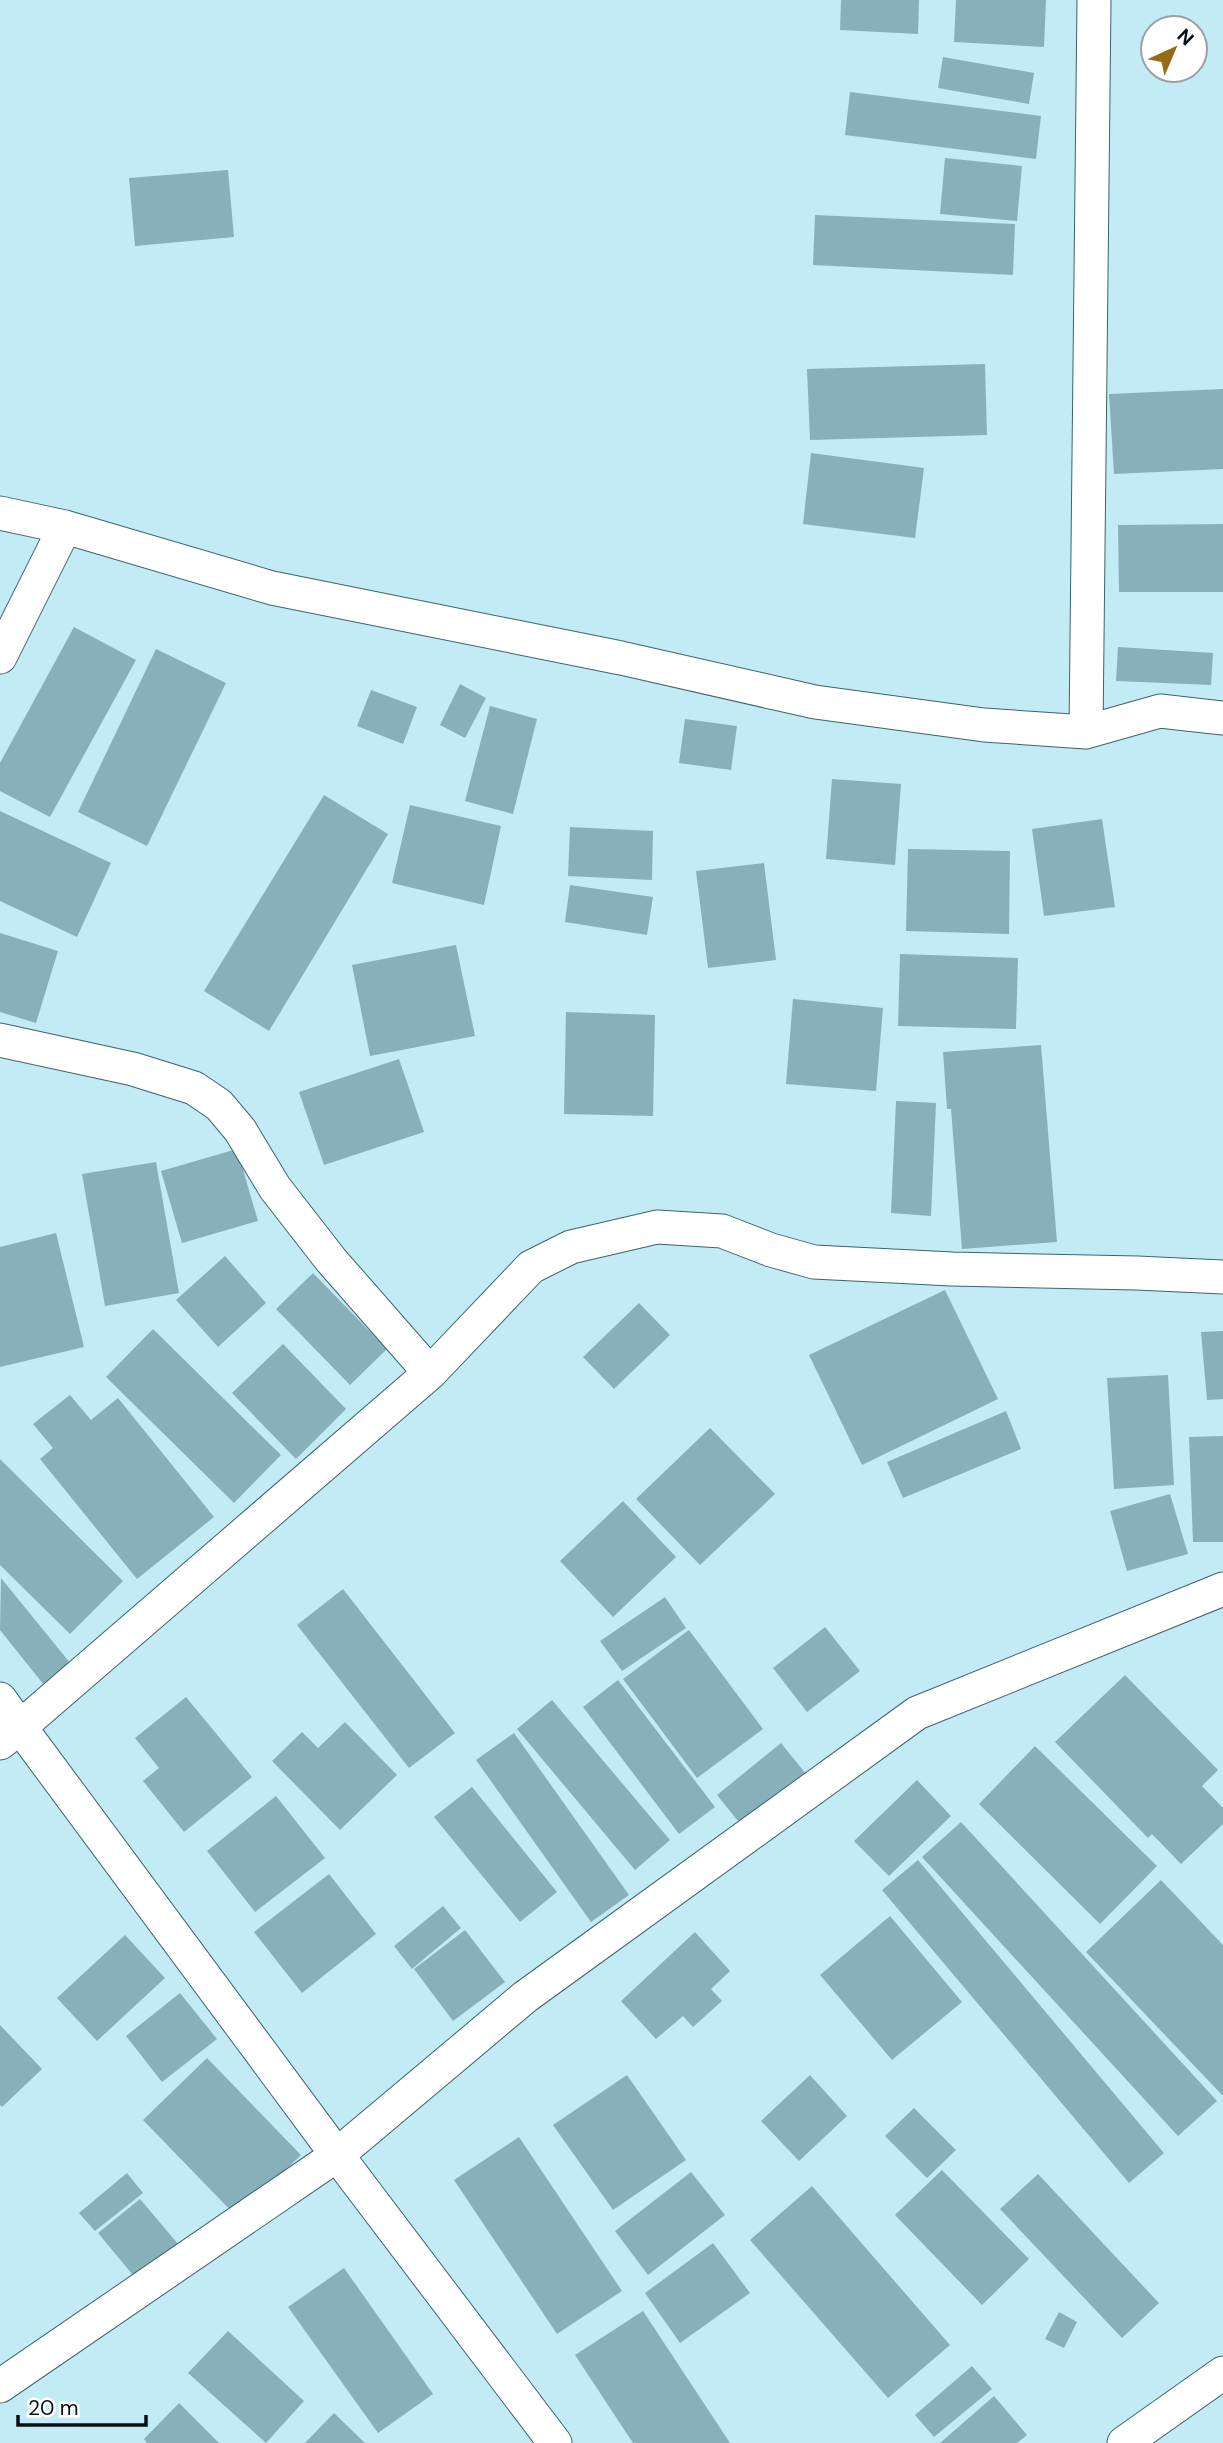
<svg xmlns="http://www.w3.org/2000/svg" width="1223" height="2443" font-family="'DM Sans',sans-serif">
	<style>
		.building { fill: #88b0ba }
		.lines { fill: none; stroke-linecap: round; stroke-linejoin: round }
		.street-casing { stroke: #3d636c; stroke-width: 35 }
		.street { stroke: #fff; stroke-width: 33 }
	</style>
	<rect width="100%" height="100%" fill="#c2ebf6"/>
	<!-- building -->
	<path class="building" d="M841 0H919L918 34 840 30Z
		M956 0H1046L1044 47 954 42Z
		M943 57 1034 73 1029 104 938 88Z
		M850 92 1041 116 1036 159 845 135Z
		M945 158 1022 166 1017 221 940 214Z
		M228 170 234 237 135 246 129 178Z
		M815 215 1015 224 1013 275 813 265Z
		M985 364 987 435 810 440 807 369Z
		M1223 389V469L1114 474 1109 394Z
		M811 453 924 468 915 538 803 524Z
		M1223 524V592H1119L1118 525Z
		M74 627 136 660 50 817 0 791V763Z
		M1118 647 1213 653 1211 685 1116 681Z
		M156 649 226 683 147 846 78 812Z
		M460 684 486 698 465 738 440 725Z
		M371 690 417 707 403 744 357 726Z
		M490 706 537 719 513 814 465 801Z
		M685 719 737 726 731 770 679 763Z
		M832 779 901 784 895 865 826 859Z
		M324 795 388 834 269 1031 204 991Z
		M410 805 501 826 484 905 392 883Z
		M0 811 111 863 77 937 0 901Z
		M1102 819 1115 907 1044 916 1032 829Z
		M570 827 653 831 652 880 568 876Z
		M908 849 1010 851 1009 934 906 931Z
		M764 863 776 960 708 968 696 871Z
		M570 885 653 897 647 935 565 922Z
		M0 933 58 951 36 1023 0 1012Z
		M456 945 475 1036 370 1056 352 965Z
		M900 954 1018 958 1016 1029 898 1026Z
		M793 999 883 1008 876 1091 786 1084Z
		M566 1012 655 1015 653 1116 564 1114Z
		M1041 1045 1057 1242 962 1249 951 1109H947L943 1052Z
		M399 1059 424 1132 324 1165 299 1092Z
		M896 1101 936 1103 931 1216 891 1213Z
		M237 1149 258 1221 182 1243 161 1171Z
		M156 1162 179 1293 105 1306 82 1174Z
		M56 1233 84 1347 0 1367V1247Z
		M225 1256 266 1303 218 1347 176 1300Z
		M313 1273 387 1349 350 1385 276 1309Z
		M945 1290 998 1399 862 1465 809 1355Z
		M639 1303 670 1335 614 1389 583 1357Z
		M153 1329 281 1455 234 1503 106 1377Z
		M1223 1331V1399L1207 1400 1201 1332Z
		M283 1344 346 1409 296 1459 232 1393Z
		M1168 1375 1174 1485 1114 1489 1107 1378Z
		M70 1395 91 1420 118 1398 214 1517 137 1579 40 1459 53 1448 33 1424Z
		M1006 1411 1021 1449 903 1498 887 1462Z
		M710 1428 775 1494 700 1565 636 1499Z
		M1223 1436V1542H1193L1189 1437Z
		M0 1459 123 1581 70 1634 0 1565Z
		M1170 1494 1188 1554 1127 1571 1110 1511Z
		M623 1501 676 1557 613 1617 560 1561Z
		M1 1578 71 1664 44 1685 0 1630Z
		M343 1589 455 1733 409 1768 297 1625Z
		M665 1597 686 1628 622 1671 600 1641Z
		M825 1627 860 1671 807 1712 773 1668Z
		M689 1630 763 1729 697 1778 623 1679Z
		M1125 1675 1218 1770 1202 1786 1223 1808V1824L1181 1864 1152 1834 1148 1838 1055 1742Z
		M618 1680 715 1807 679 1834 583 1707Z
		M186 1697 252 1777 184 1832 143 1781 159 1768 135 1738Z
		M552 1700 670 1840 635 1870 517 1729Z
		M345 1722 397 1775 340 1830 272 1761 302 1732 318 1748Z
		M514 1733 629 1895 591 1922 476 1760Z
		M781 1743 806 1774 742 1826 717 1795Z
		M1035 1746 1157 1866 1100 1924 979 1804Z
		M917 1780 951 1816 889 1876 854 1841Z
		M472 1787 557 1892 520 1922 434 1817Z
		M276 1796 325 1858 255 1912 207 1851Z
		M961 1822 1217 2101 1178 2136 922 1857Z
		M918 1860 1164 2153 1129 2183 882 1890Z
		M329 1874 376 1934 302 1993 254 1932Z
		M1161 1880 1223 1945V2096L1086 1952Z
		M443 1906 461 1928 412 1969 394 1946Z
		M890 1916 962 2002 892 2060 820 1975Z
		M465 1930 505 1982 453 2021 414 1969Z
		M695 1932 730 1971 711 1989 722 2001 693 2027 683 2016 656 2039 621 2001Z
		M125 1935 165 1978 97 2041 57 1998Z
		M180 1993 217 2039 162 2082 126 2036Z
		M0 2025 42 2069 2 2107 0 2105Z
		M207 2058 301 2155 237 2217 143 2120Z
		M627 2075 686 2160 613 2210 553 2125Z
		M810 2075 847 2116 799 2161 761 2121Z
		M914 2108 956 2150 927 2178 885 2136Z
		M519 2137 622 2291 557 2334 454 2180Z
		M942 2170 1029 2259 982 2305 895 2215Z
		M691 2172 725 2215 648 2275 615 2231Z
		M127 2173 143 2193 95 2231 79 2213Z
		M1038 2174 1159 2303 1122 2338 1000 2209Z
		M812 2186 950 2345 888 2398 750 2240Z
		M140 2199 184 2251 142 2286 98 2233Z
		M713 2243 750 2293 680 2343 645 2293Z
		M344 2268 433 2394 378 2433 288 2307Z
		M643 2311 730 2443H633L575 2355Z
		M1059 2312 1077 2322 1064 2348 1045 2339Z
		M228 2331 304 2401 266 2443 188 2373Z
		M972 2366 992 2389 934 2437 915 2415Z
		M994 2396 1027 2435 1017 2443H940Z
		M179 2403 219 2443H147L144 2439Z
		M334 2413 365 2443H305Z"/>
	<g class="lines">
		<defs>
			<path id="street" d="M0 513 65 527 272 588 621 658 815 702 984 725 1086 732 1160 711 1223 718
				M0 657 65 527
				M1086 732 1094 0
				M0 1040 133 1069 194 1088 219 1105 240 1130 275 1188 331 1260 430 1373
				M0 1699 20 1727 0 1743
				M0 2386 337 2155 20 1727 430 1373 531 1267 571 1247 657 1227 722 1231 771 1250 814 1262 952 1269 1137 1273 1223 1277
				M555 2443 337 2155 525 1997 917 1713 1223 1589
				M1124 2443 1223 2373"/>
		</defs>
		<!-- street casing -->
		<use href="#street" class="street-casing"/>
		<!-- street -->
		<use href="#street" class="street"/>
	</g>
	<!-- north arrow -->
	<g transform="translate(1174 49) rotate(44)"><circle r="33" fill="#ffffff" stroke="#9ba0a2" stroke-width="2"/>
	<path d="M0-5L12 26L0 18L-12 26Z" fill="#956c16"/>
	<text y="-10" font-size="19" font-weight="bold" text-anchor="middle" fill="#041216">N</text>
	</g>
	<!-- scale -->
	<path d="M18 2415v10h128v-10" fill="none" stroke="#041216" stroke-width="3.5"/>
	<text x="28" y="2415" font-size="21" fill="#041216" stroke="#ffffff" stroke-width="5" paint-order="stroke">20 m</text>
</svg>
